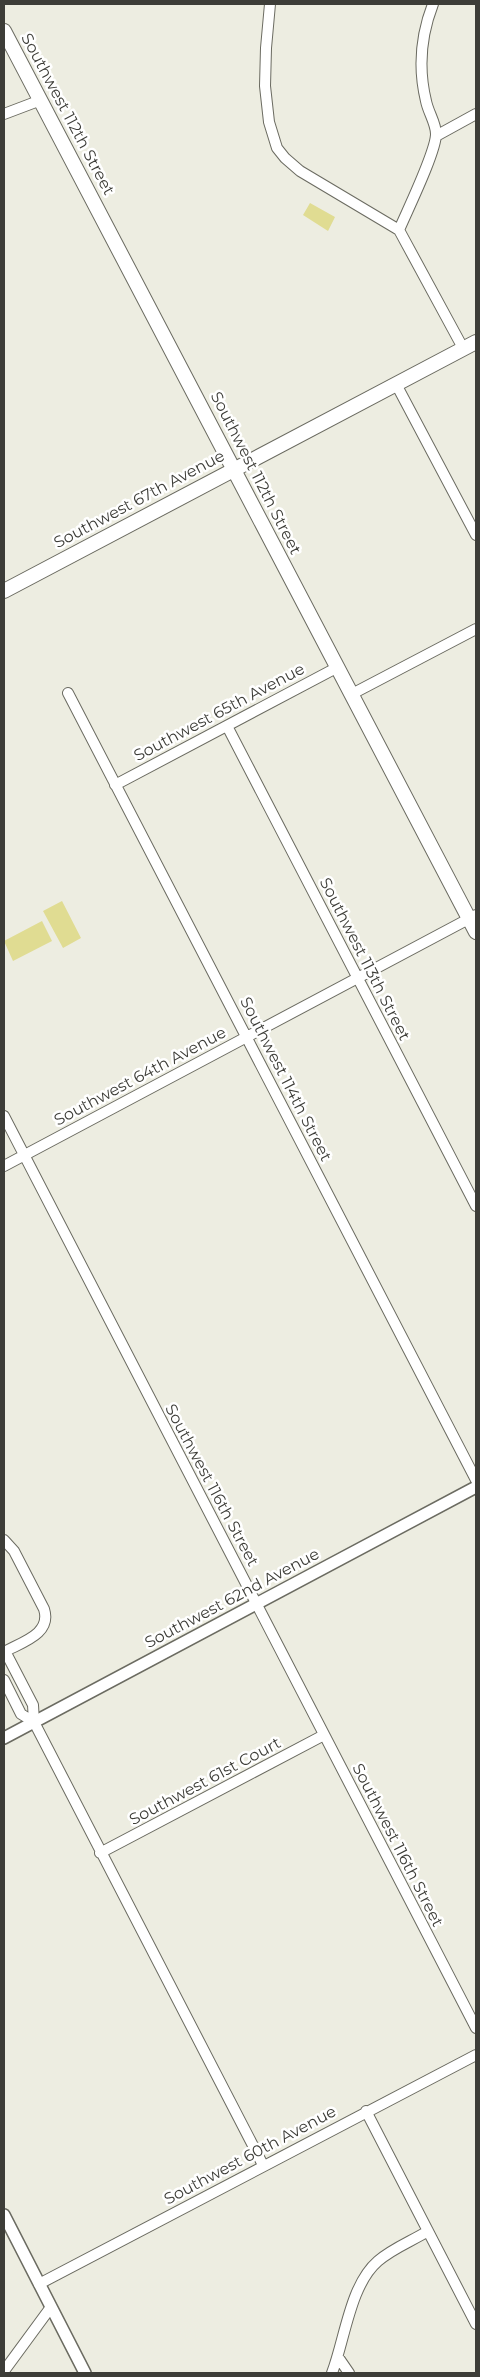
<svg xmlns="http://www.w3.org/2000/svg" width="480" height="2377" font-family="Montserrat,sans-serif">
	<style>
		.green { fill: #e0dc92 }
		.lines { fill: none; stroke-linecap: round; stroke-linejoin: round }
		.minor-casing { stroke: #6b6b61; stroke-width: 12 }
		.tertiary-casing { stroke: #6b6b61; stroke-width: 14 }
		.secondary-casing { stroke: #6b6b61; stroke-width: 16 }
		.minor { stroke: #fff; stroke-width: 10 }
		.tertiary { stroke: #fff; stroke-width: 11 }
		.secondary { stroke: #fff; stroke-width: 14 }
		.labels { text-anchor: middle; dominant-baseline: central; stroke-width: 5; stroke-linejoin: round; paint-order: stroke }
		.street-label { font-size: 16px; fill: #3d3d38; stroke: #fff }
	</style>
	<rect width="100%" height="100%" fill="#edede1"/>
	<!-- green -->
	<path class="green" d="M310 203 335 217 328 231 303 215Z
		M62 901 81 938 63 948 43 911Z
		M42 921 52 941 13 961 4 941Z"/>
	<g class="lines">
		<defs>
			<path id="minor" d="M270 4 266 48 265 86 269 122 277 148 285 158 300 171 399 230 463 348
				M4 114 41 100
				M436 136 476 114
				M399 230C407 211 436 152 436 134 436 123 428 112 426 101 418 68 421 35 433 4
				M396 384 476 535
				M68 693 476 1480
				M352 694 476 629
				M227 726 476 1206
				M115 785 338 667
				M4 1116 476 2028
				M4 1166 476 915
				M4 1540 14 1551 44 1609C52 1634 22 1642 4 1652
				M5 1651 33 1705 34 1722 263 2165
				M4 1680 21 1714 34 1722
				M100 1853 324 1735
				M366 2111 476 2324
				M39 2284 476 2055
				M338 2357 349 2373
				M4 2371 51 2307
				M332 2373C345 2339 350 2285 378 2261 393 2248 412 2241 428 2231"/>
			<path id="tertiary" d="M4 1738 476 1487
				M4 2215 85 2373"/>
			<path id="secondary" d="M4 31 476 932
				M4 591 476 342"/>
		</defs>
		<!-- minor casing -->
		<use href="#minor" class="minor-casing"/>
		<!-- tertiary casing -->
		<use href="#tertiary" class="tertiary-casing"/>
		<!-- secondary casing -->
		<use href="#secondary" class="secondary-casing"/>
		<!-- minor -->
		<use href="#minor" class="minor"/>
		<!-- tertiary -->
		<use href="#tertiary" class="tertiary"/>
		<!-- secondary -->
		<use href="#secondary" class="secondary"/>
	</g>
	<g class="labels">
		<!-- street labels -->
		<g class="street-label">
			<text transform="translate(68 114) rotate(62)">Southwest 112th Street</text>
			<text transform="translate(256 473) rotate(63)">Southwest 112th Street</text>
			<text transform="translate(139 499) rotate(-28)">Southwest 67th Avenue</text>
			<text transform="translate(219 712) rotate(-28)">Southwest 65th Avenue</text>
			<text transform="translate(365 959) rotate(63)">Southwest 113th Street</text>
			<text transform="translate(140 1076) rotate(-28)">Southwest 64th Avenue</text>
			<text transform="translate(286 1079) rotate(63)">Southwest 114th Street</text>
			<text transform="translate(212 1485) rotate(62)">Southwest 116th Street</text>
			<text transform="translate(232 1598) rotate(-28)">Southwest 62nd Avenue</text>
			<text transform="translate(205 1781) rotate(-28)">Southwest 61st Court</text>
			<text transform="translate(398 1845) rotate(63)">Southwest 116th Street</text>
			<text transform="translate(250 2155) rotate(-28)">Southwest 60th Avenue</text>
		</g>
	</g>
	<!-- border -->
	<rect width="480" height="2377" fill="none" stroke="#3d3d38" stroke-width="10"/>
</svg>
